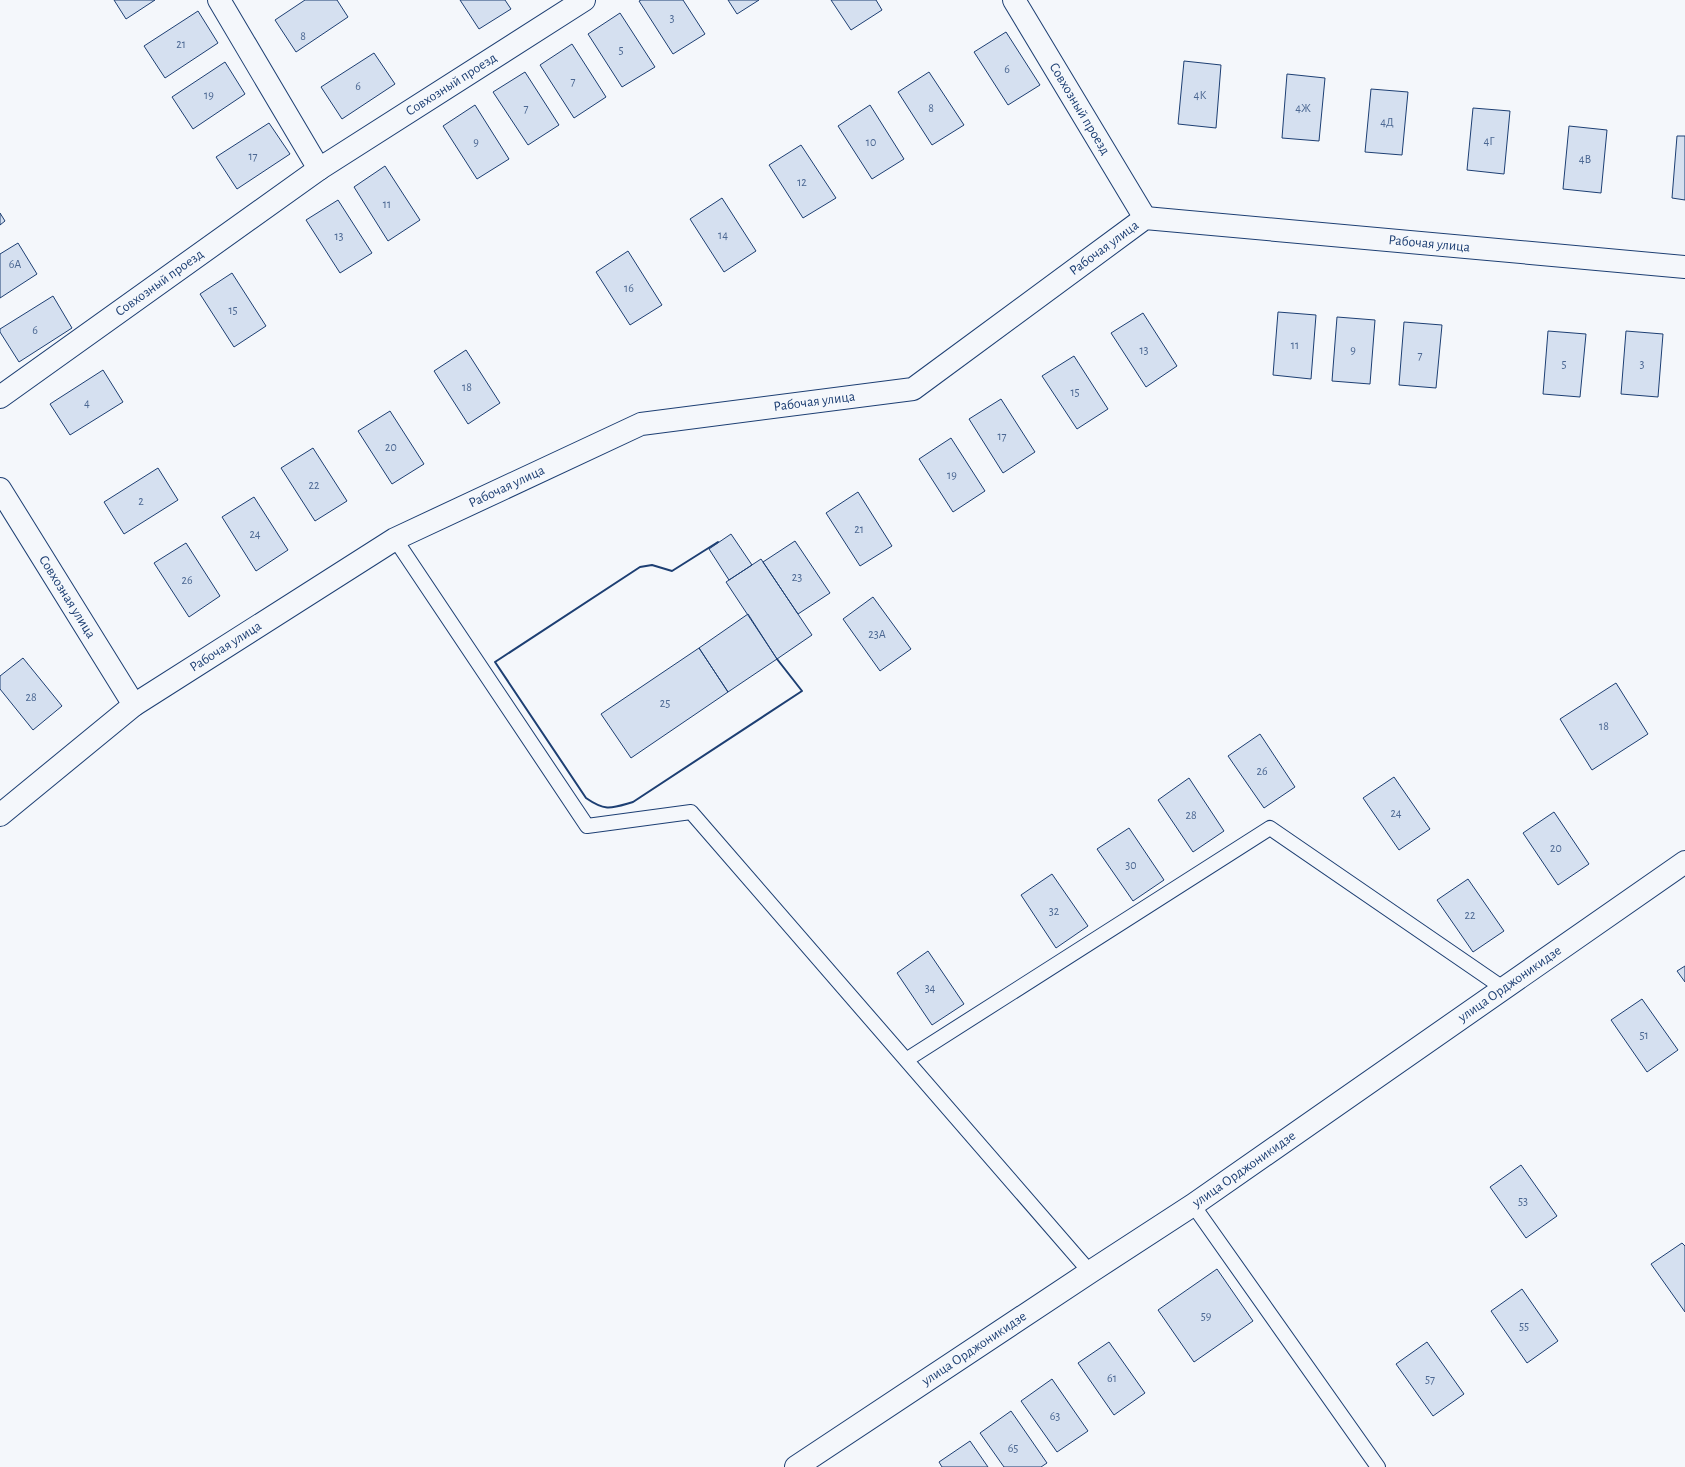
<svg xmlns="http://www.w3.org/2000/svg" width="1685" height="1467" font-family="'Alegreya Sans',sans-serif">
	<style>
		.building { fill: #d5e0f0; stroke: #1d3f73 }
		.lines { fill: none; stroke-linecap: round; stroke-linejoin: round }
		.lane-casing { stroke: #1d3f73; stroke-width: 16 }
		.street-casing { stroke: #1d3f73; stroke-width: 24 }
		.lane { stroke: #f4f7fb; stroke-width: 14 }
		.street { stroke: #f4f7fb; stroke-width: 22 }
		.wall { stroke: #1d3f73; stroke-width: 2 }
		.labels { text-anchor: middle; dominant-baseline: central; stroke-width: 3; stroke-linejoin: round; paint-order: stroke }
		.number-label { font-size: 12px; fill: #4b6792 }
		.street-label { font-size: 14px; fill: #1d3f73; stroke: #f4f7fb }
	</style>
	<rect width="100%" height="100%" fill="#f4f7fb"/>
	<!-- building -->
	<path class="building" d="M114 0H155L126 19Z
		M305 0H337L348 17 296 52 275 20Z
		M460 0H505L511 9 479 29Z
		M641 0H683L705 34 673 54 639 1Z
		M728 0H759L737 14Z
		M831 0H876L882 10 851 30Z
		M198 11 218 43 165 78 144 46Z
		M620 13 655 67 622 87 588 34Z
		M1006 32 1040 85 1008 105 974 52Z
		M572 44 606 97 574 118 540 65Z
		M374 53 395 84 342 119 321 87Z
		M1184 61 1221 65 1216 128 1178 124Z
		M225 62 245 94 193 129 172 97Z
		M525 72 559 125 528 145 493 92Z
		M929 72 964 125 932 145 898 92Z
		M1287 74 1325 78 1319 141 1282 138Z
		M1371 89 1408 92 1402 155 1365 152Z
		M475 105 509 159 477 179 443 126Z
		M870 105 904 159 872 179 838 126Z
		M1473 108 1510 111 1504 174 1467 170Z
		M269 123 290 154 237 189 216 157Z
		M1569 126 1607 130 1601 193 1563 189Z
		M1677 136H1685V200L1672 198Z
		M801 145 836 198 803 218 769 165Z
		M385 166 420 220 388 241 354 187Z
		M722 198 756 251 724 272 690 219Z
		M338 200 372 253 340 273 306 220Z
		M0 213 5 221 0 225Z
		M18 243 37 274 0 298V254Z
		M628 251 662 305 630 325 596 272Z
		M232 273 266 326 234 347 200 294Z
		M53 296 72 328 19 362 0 332V329Z
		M1278 312 1316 315 1311 379 1273 375Z
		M1143 313 1177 366 1146 387 1111 333Z
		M1337 317 1375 320 1370 384 1332 381Z
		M1404 322 1442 325 1436 388 1399 385Z
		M1548 331 1586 334 1580 397 1543 394Z
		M1626 331 1663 334 1658 397 1621 394Z
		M466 350 500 403 468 424 434 371Z
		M1074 356 1108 409 1077 429 1042 376Z
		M103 370 123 402 70 435 50 404Z
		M1001 399 1035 452 1003 473 969 419Z
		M390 411 424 464 392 484 358 431Z
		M951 438 985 491 953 512 919 459Z
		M313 448 347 501 315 521 281 468Z
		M158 468 178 500 124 534 104 502Z
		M858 492 892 546 860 566 826 513Z
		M254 497 288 550 256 571 222 517Z
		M731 534 752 565 729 580 709 549Z
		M795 541 830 593 798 614 763 562Z
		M186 543 220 596 189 617 154 563Z
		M761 559 812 635 777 659 726 582Z
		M873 597 911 649 880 671 843 619Z
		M748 614 777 659 728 692 699 648Z
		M699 648 728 692 631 758 601 714Z
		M23 658 62 706 33 730 0 689V676Z
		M1616 683 1648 734 1592 770 1560 719Z
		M1260 734 1295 787 1264 808 1228 756Z
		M1394 777 1430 829 1399 850 1363 798Z
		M1189 778 1224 831 1193 852 1158 800Z
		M1554 812 1589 864 1558 885 1523 833Z
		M1129 828 1164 880 1133 901 1097 849Z
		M1052 874 1088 926 1056 948 1021 895Z
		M1468 879 1504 931 1473 952 1437 900Z
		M928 951 964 1004 932 1025 897 973Z
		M1685 966V982L1677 971Z
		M1642 999 1678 1050 1647 1072 1611 1020Z
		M1521 1165 1557 1216 1526 1238 1490 1187Z
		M1682 1243 1685 1246V1312L1651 1264Z
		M1217 1269 1253 1321 1194 1362 1158 1310Z
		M1522 1289 1558 1341 1527 1363 1491 1311Z
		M1109 1342 1145 1393 1114 1415 1078 1363Z
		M1427 1342 1464 1394 1433 1416 1396 1364Z
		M1052 1379 1088 1431 1057 1452 1021 1401Z
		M1011 1411 1047 1463 1041 1467H1004L980 1433Z
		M970 1441 988 1467H942L939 1462Z"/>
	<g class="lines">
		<defs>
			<path id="lane" d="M395 539 587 826 691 812 1090 1272
				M906 1060 1270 828 1503 988
				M1193 1205 1378 1467"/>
			<g id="street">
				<path d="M219 0 319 169"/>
				<path id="s1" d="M1014 0 1145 218"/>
				<path id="s2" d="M0 397 319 169 584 0"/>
				<path id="s3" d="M0 489 134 705"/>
				<path id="s4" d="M0 815 134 705 395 539 641 424 913 389 1145 218 1685 267"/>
				<path id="s5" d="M796 1467 1090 1272 1193 1205 1685 862"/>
			</g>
		</defs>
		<!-- lane casing -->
		<use href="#lane" class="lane-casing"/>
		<!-- street casing -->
		<use href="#street" class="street-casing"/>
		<!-- lane -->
		<use href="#lane" class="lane"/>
		<!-- street -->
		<use href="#street" class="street"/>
		<!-- wall -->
		<path class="wall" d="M718 542 672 571 652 565 640 567 495 662 586 798C606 812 612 808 633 802L802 691 777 659"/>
	</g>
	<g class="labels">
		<!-- number labels -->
		<g class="number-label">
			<text x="672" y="18">3</text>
			<text x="303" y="36">8</text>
			<text x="181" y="44">21</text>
			<text x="621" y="50">5</text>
			<text x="1007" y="69">6</text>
			<text x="573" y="81">7</text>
			<text x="358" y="86">6</text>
			<text x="209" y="95">19</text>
			<text x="1200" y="95">4К</text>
			<text x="526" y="108">7</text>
			<text x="931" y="108">8</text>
			<text x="1303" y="108">4Ж</text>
			<text x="1387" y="122">4Д</text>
			<text x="1489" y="141">4Г</text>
			<text x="476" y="142">9</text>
			<text x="871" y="142">10</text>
			<text x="253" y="156">17</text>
			<text x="1585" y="159">4В</text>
			<text x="802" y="182">12</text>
			<text x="387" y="204">11</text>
			<text x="723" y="235">14</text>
			<text x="339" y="236">13</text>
			<text x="15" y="264">6А</text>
			<text x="629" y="288">16</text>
			<text x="233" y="310">15</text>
			<text x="35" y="330">6</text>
			<text x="1295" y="345">11</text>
			<text x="1144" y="350">13</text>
			<text x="1353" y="350">9</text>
			<text x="1420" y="355">7</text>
			<text x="1564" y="364">5</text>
			<text x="1642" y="364">3</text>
			<text x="467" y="387">18</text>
			<text x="1075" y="392">15</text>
			<text x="87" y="403">4</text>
			<text x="1002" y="436">17</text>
			<text x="391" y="447">20</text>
			<text x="952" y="475">19</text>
			<text x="314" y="485">22</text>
			<text x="141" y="501">2</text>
			<text x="859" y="529">21</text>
			<text x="255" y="534">24</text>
			<text x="797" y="577">23</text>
			<text x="187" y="580">26</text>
			<text x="877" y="634">23А</text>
			<text x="31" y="697">28</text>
			<text x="665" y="703">25</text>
			<text x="1604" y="726">18</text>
			<text x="1262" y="771">26</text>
			<text x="1396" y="813">24</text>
			<text x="1191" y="815">28</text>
			<text x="1556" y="848">20</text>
			<text x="1131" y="865">30</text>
			<text x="1054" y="911">32</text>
			<text x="1470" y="915">22</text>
			<text x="930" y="988">34</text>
			<text x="1644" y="1035">51</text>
			<text x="1523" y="1201">53</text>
			<text x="1206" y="1316">59</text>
			<text x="1524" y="1326">55</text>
			<text x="1112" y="1378">61</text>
			<text x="1430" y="1379">57</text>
			<text x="1055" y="1416">63</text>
			<text x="1013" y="1448">65</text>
		</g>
		<!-- street labels -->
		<g class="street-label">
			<text stroke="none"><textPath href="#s2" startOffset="549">Совхозный проезд</textPath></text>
			<text stroke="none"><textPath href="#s1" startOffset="127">Совхозный проезд</textPath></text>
			<text stroke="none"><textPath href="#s4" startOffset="1602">Рабочая улица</textPath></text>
			<text stroke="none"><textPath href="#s4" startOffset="1266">Рабочая улица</textPath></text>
			<text stroke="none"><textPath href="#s2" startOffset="196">Совхозный проезд</textPath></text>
			<text stroke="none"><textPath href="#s4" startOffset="929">Рабочая улица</textPath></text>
			<text stroke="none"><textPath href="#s4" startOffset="606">Рабочая улица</textPath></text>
			<text stroke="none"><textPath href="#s3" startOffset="127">Совхозная улица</textPath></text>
			<text stroke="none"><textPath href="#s4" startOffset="282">Рабочая улица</textPath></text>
			<text stroke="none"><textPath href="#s5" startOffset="862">улица Орджоникидзе</textPath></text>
			<text stroke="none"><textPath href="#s5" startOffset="538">улица Орджоникидзе</textPath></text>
			<text stroke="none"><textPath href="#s5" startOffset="214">улица Орджоникидзе</textPath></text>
		</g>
	</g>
</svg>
